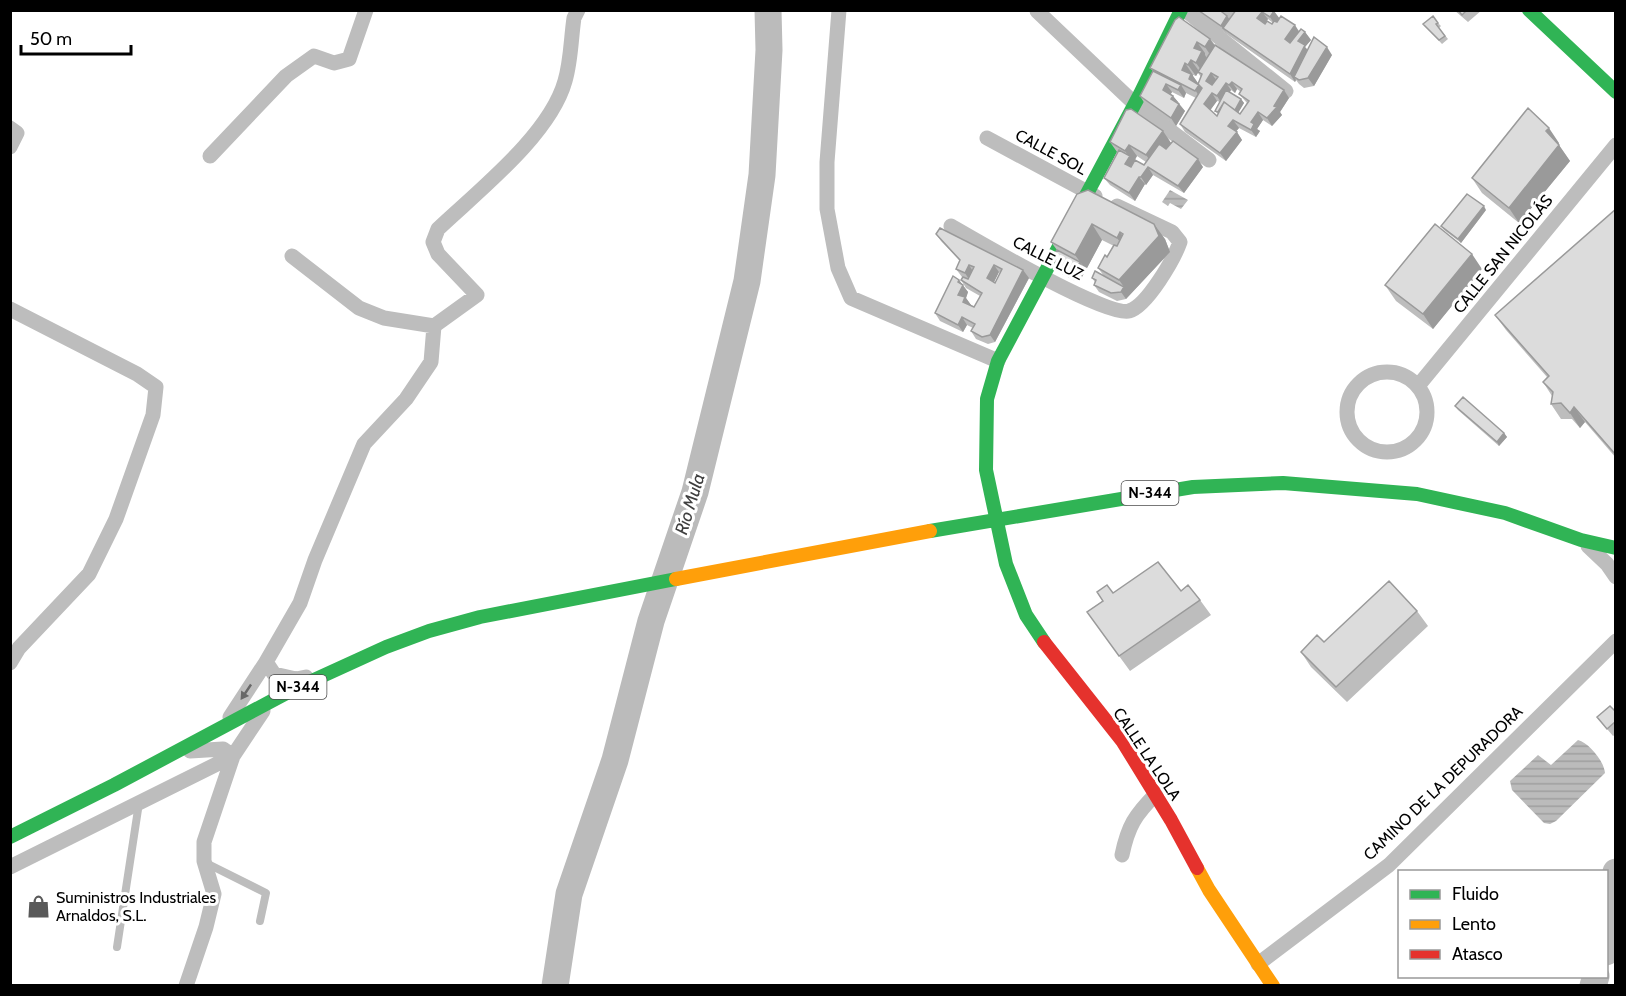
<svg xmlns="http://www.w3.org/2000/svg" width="1626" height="996" font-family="Cabin,sans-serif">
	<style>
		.water { fill: url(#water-rules) }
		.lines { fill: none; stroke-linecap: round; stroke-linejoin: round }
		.river { stroke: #bbb; stroke-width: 27 }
		.lane { stroke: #bdbdbd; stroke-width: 8 }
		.street { stroke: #bdbdbd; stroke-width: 15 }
		.fast { stroke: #30b455; stroke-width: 14 }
		.slow { stroke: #ff9f0a; stroke-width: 14 }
		.jam { stroke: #e5322d; stroke-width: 14 }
		.wall { fill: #bdbdbd; fill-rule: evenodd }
		.shaded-wall { fill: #9a9a9a }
		.building { fill: #dcdcdc; stroke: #9a9a9a; stroke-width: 1.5; fill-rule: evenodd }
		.oneway { fill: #686868 }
		.labels { text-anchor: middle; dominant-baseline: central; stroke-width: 6; stroke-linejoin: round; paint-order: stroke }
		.shield { fill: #fff; stroke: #4c4c4c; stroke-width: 1.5 }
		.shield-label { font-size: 15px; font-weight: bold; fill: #000 }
		.street-label { font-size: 16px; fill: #000; stroke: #fff }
		.poi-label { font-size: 16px; fill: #000; stroke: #fff; text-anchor: start }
		.water-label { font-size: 18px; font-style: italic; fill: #3f3f3f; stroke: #fff }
	</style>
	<defs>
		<pattern id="water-rules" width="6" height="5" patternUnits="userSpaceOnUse" patternTransform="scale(1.5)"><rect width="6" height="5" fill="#bbb"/><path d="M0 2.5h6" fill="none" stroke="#9f9f9f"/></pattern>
	</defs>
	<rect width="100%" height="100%" fill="#fff"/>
	<!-- water -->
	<path class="water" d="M1170 190 1188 200 1181 209 1170 203 1168 206 1162 202Z
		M1578 740C1589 743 1604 761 1605 773L1556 821 1550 824 1544 823 1512 790 1510 781 1538 755 1551 765Z"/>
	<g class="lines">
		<!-- river -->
		<path class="river" d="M1606 952 1610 943 1609 898 1616 872
			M555 986 569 894 615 760 651 621 695 492 747 281 762 175 769 50 768 10
			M1593 986 1596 976"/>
		<!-- lane -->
		<path class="lane" d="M204 862 266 893 260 921
			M117 947 139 803"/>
		<!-- street -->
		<path class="street" d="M839 10 827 162V209L838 268 851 298 998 361
			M1185 10 1286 91
			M1037 11 1135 104 1209 160
			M10 128 17 133 10 147
			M987 138 1095 196
			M210 156 286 76 314 56 334 63 349 59 366 10
			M951 226C977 241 1108 318 1129 311 1147 306 1174 259 1180 242L1172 232 1117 206
			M292 256 359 308 384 318 434 326
			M10 309 137 374 156 387 153 415 116 519 89 574 19 648 10 663
			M1347 412a40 40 0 1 1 80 0a40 40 0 1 1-80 0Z
			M1418 386 1616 145
			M1588 546 1607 564 1616 577
			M266 662 274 674 296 679 306 677
			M230 717 266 662 300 603 315 560 364 444 406 399 431 362 434 326 477 295 438 254 433 242 438 229C478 191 550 135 565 81 571 61 571 38 574 18L578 10
			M190 751 223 749 233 756
			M1122 855C1128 826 1135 815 1156 794
			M10 867 233 756 263 711
			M1258 964 1389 865 1616 641
			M186 986 206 927 214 894 204 861V842L233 756"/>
		<!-- fast -->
		<path class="fast" d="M1529 10 1616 92
			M930 531 1193 487 1283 483 1417 494 1505 513 1581 540 1616 548
			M1044 642 1026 615 1006 564 986 470 987 399 998 361 1140 94 1181 10
			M10 837 114 785 294 689 386 647 429 631 480 617 676 579"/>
		<!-- slow -->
		<path class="slow" d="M676 579 930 531
			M1197 868 1209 890 1273 986"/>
		<!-- jam -->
		<path class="jam" d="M1044 642 1123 742 1171 820 1197 868"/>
	</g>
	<!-- wall -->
	<path class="wall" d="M1195 10H1273L1279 19 1299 31 1305 32 1311 40 1305 47 1308 50 1332 55 1314 86 1304 88 1299 84 1296 80 1295 82 1198 14ZM1268 19 1273 23 1272 24H1265Z
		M1454 10H1482L1468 22Z
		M1175 20 1210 39 1215 45 1284 90 1289 98 1280 112 1282 115 1272 126 1263 120 1257 129 1260 131 1256 137 1239 128 1236 131 1242 140 1226 161 1185 132 1180 124 1196 98 1186 93 1184 98 1172 92 1171 94 1173 96 1185 111 1176 126 1145 104 1140 96 1153 71 1150 68ZM1198 73 1201 77 1198 83 1193 76V75L1196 76ZM1237 89 1241 92 1239 94 1247 103 1240 114 1238 112 1244 103 1241 99 1230 92 1231 90 1235 93ZM1217 101 1220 102 1215 111 1218 114 1217 116 1210 110Z
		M1438 23 1441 26 1439 28 1448 39 1442 44 1423 24Z
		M1163 131 1171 143 1166 149 1203 167 1184 193 1153 175 1146 185 1145 184 1135 201 1110 185 1104 178 1117 152 1110 142ZM1137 156 1146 162 1144 165 1134 162Z
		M1559 143 1558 144 1570 161 1519 223 1482 193 1472 178Z
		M1077 194 1165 239 1170 252 1126 299 1117 301 1099 292 1094 285 1095 282 1092 278 1104 276 1098 268 1107 257 1114 246 1102 240 1082 277 1078 275 1075 281 1062 274 1056 266 1057 250 1051 242Z
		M1616 209V458L1585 422 1580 428 1572 419H1561L1551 404 1552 396 1543 382 1547 377 1506 330 1495 315Z
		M1486 210 1461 243 1444 230 1441 226Z
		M936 234 1029 278 995 342 988 344 976 339 971 331 973 328 967 325 963 332 940 321 935 313 959 280 968 292 966 298 971 305 974 307 980 296 966 288 961 280 962 277 956 269 960 261 941 241ZM999 272 1000 273 995 283 994 282Z
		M1482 269 1433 329 1396 301 1385 285Z
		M1455 406 1504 433 1507 437 1499 446 1458 410Z
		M1181 591 1200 600 1211 615 1130 671 1087 612 1113 593Z
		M1417 611 1428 626 1347 702 1311 667 1301 652 1324 642Z
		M1616 712V734L1613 736 1597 717Z"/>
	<!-- shaded-wall -->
	<path class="shaded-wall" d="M1274 11 1280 19 1275 25 1270 17Z
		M1262 12 1268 19 1263 26 1257 18Z
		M1227 16 1233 24 1223 28 1227 34 1221 26Z
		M1295 25 1300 33 1290 47 1285 39Z
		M1305 32 1311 40 1305 47 1310 53 1294 77 1296 80 1295 82 1290 74 1298 41Z
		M1210 39 1218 50 1213 59 1205 47Z
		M1197 42 1205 53V55L1210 63 1204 74 1196 63 1194 48Z
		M1327 47 1332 55 1314 86 1308 78Z
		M1191 60 1199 71 1196 76 1188 65Z
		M1185 63 1193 75V76L1207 96 1203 102 1182 70Z
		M1211 73 1217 81 1212 88 1206 81Z
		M1232 82 1237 89 1235 93 1229 85Z
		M1226 83 1231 90 1222 104 1217 96Z
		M1166 84 1172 92 1168 98 1163 90Z
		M1181 85 1186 93 1184 98 1178 90Z
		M1284 90 1289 98 1280 112 1282 115 1272 126 1267 118Z
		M1212 93 1217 101 1209 112 1204 104Z
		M1173 96 1179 103 1171 99Z
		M1241 99 1244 103 1237 115 1234 111Z
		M1179 104 1185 111 1176 126 1171 118Z
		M1258 112 1263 120 1257 129 1260 131 1256 137 1251 130V122Z
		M1233 120 1239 128 1234 134 1228 126Z
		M1549 128 1559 143 1557 147 1546 131Z
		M1163 131 1171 143 1154 166 1146 155Z
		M1237 132 1242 140 1226 161 1220 153Z
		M1129 145 1137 156 1134 161 1135 164 1130 172 1125 164 1129 157 1125 151Z
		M1559 145 1570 161 1519 223 1509 208Z
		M1198 159 1203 167 1184 193 1178 186Z
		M1148 167 1153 175 1146 185 1141 177Z
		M1139 177 1145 184 1135 201 1129 193Z
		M1484 206 1486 210 1461 243 1458 239Z
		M1092 224 1102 240 1086 270 1075 255Z
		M1154 224 1165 239 1170 252 1126 299 1121 292 1124 287 1119 280Z
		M1120 232 1131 248 1128 253 1117 238Z
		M1472 254 1482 269 1433 329 1423 314Z
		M1080 262 1085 270 1082 277 1076 269Z
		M969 265 974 273 970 281 965 273Z
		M994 265 999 272 992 286 987 278Z
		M1073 267 1078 275 1075 281 1070 273Z
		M1023 270 1029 278 995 342 990 335Z
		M959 280 968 292 966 298 971 305 968 310 958 295V282Z
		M962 317 967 325 963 332 958 325Z
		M1574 407 1585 422 1580 428 1570 413Z
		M1504 433 1507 437 1499 446 1497 442Z"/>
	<!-- building -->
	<path class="building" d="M1198 10H1224L1222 12 1227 16 1221 26Z
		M1236 10H1273L1274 11 1270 17 1262 12 1257 18 1265 24 1267 21 1272 24 1274 21 1277 22 1281 16 1295 25 1285 39 1290 43 1301 29 1305 32 1298 41 1305 45 1290 74 1223 28Z
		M1458 10H1467L1462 15Z
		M1433 16 1438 23 1436 24 1445 36 1439 40 1423 24Z
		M1179 17 1210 39 1205 47 1197 42 1194 48 1202 51 1196 63 1191 60 1188 65 1185 63 1182 70 1191 74 1189 79 1199 85 1195 91 1150 68 1175 20Z
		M1314 37 1327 47 1308 78 1299 80 1294 77Z
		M1215 45 1284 90 1274 106 1277 107 1267 118 1258 112 1251 122 1254 124 1251 130 1233 120 1228 126 1237 132 1220 153 1180 124 1202 88 1198 84 1202 74 1198 72ZM1211 73 1218 77 1212 85 1206 81ZM1232 82 1242 89 1239 94 1249 101 1240 114 1224 102 1217 116 1204 104 1212 93 1217 96 1226 83 1229 85Z
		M1153 71 1181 85 1178 90 1166 84 1163 90 1173 96 1171 99 1179 104 1171 118 1140 96Z
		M1226 90 1241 99 1235 110 1224 102 1218 112 1215 111Z
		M1528 108 1549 128 1546 131 1559 145 1509 208 1472 178Z
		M1131 109 1163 131 1146 155 1129 145 1125 151 1110 142 1126 110Z
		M1173 141 1198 159 1178 186 1148 167 1141 177H1139L1129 193 1104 178 1119 150 1130 156 1125 164 1131 167 1135 160 1144 165 1159 144 1166 149Z
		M1088 190 1154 224 1159 236 1119 280 1098 268 1105 255 1107 257 1114 245 1117 246 1123 234 1120 232 1117 238 1092 224 1075 255 1051 242 1077 194Z
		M1467 194 1484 206 1458 239 1441 226Z
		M1616 209V455L1574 407 1570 413 1561 403 1551 404 1553 392 1543 382 1549 376 1495 315Z
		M1435 224 1472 254 1423 314 1385 285Z
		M940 228 1023 270 990 335 982 337 971 331 975 324 962 317 958 325 935 313 953 276 959 280 958 282 963 285 958 295 965 297 963 302 974 307 982 293 961 280 963 277 968 279 974 267 969 265 965 273 956 269 960 260 936 234ZM994 265 1002 269 995 283 987 278Z
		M1057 250 1080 262 1076 269 1073 267 1070 273 1056 266 1053 256Z
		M1095 271 1124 287 1121 292 1111 293 1094 285 1096 280 1092 278Z
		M1463 397 1504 433 1497 442 1455 406Z
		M1158 562 1181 591 1188 585 1200 600 1119 656 1087 612 1103 601 1097 592 1107 585 1113 593Z
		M1389 581 1417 611 1336 687 1301 652 1317 635 1324 642Z
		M1610 706 1616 712V721L1607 729 1597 717Z"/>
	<!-- one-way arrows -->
	<defs><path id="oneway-solid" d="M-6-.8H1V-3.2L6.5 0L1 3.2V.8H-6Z" transform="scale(1.5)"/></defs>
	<use class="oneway" href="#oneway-solid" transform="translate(246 692) rotate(124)"/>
	<!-- icons -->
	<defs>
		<symbol id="shop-bare" viewBox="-9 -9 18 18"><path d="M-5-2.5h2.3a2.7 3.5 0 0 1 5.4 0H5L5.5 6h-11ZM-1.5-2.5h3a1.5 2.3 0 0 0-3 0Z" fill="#595959" stroke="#fff" stroke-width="2.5" paint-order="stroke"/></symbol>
	</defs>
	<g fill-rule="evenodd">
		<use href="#shop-bare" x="22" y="890" width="33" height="33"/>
	</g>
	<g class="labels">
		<!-- shield labels -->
		<g class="shield">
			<rect x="1121.5" y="481" width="57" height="24" rx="4.5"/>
			<rect x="269.5" y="675" width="57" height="24" rx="4.5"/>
		</g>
		<g class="shield-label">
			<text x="1150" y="493">N-344</text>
			<text x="298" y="687">N-344</text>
		</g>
		<!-- street labels -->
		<g class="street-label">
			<text transform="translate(1051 152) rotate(28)">CALLE SOL</text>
			<text transform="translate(1503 254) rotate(-51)">CALLE SAN NICOLÁS</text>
			<text transform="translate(1048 258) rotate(27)">CALLE LUZ</text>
			<text transform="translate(1147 754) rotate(56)">CALLE LA LOLA</text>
			<text transform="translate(1443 783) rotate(-44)">CAMINO DE LA DEPURADORA</text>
		</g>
		<!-- poi labels -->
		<g class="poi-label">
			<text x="56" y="897">Suministros Industriales<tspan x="56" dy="18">Arnaldos, S.L.</tspan></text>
		</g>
		<!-- water labels -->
		<g class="water-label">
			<text transform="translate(690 504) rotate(-73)">Río Mula</text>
		</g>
	</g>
	<!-- border -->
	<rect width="1626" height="996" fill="none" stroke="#000000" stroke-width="24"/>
	<!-- legend -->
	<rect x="1398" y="870" width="210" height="108" fill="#ffffff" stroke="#999999" stroke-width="1.5"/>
	<rect x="1410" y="890" width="30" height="9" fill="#30b455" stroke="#999999" stroke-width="1.5"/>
	<text x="1452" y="900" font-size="18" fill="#000000">Fluido</text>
	<rect x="1410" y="920" width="30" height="9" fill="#ff9f0a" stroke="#999999" stroke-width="1.5"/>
	<text x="1452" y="930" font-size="18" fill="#000000">Lento</text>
	<rect x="1410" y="950" width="30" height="9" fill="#e5322d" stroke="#999999" stroke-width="1.5"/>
	<text x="1452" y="960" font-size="18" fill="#000000">Atasco</text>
	<!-- scale -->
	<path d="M21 45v9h110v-9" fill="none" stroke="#000000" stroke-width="3"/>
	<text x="30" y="45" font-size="18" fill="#000000" stroke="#ffffff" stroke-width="4.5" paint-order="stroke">50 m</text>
</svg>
